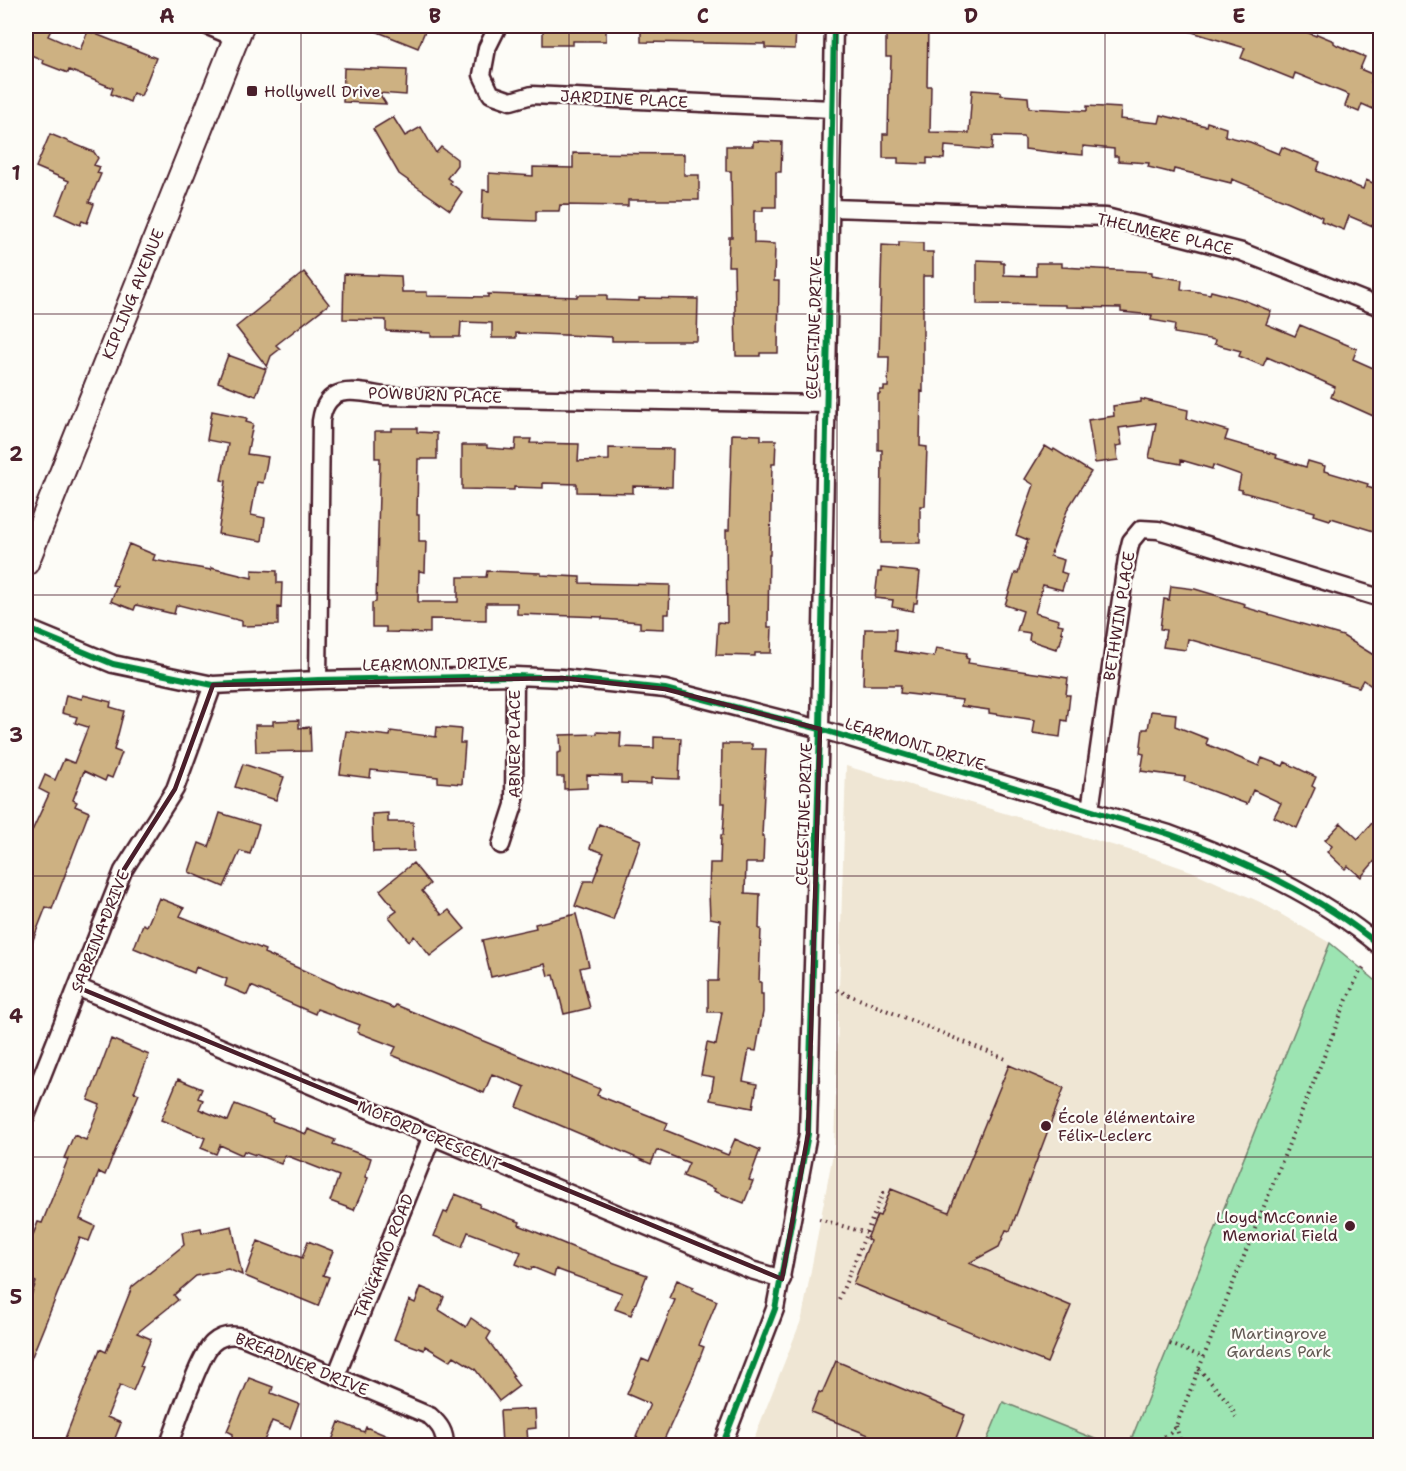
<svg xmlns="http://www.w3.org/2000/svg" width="1406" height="1471" font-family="'Shantell Sans',sans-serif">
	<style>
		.built { fill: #efe6d4 }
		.park { fill: #9ce4b2; stroke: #73826e; stroke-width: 1.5 }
		.building { fill: #cdb182; stroke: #4a1f2b; stroke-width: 1.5 }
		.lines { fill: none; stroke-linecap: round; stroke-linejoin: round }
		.street-casing { stroke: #4a1f2b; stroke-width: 21 }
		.secondary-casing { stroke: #4a1f2b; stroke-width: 28 }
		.path { stroke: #4a1f2b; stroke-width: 4; stroke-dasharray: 1.5 4.5; stroke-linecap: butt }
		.street { stroke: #fdfcf7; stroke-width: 16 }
		.secondary { stroke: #fdfcf7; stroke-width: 24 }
		.cycleway-casing { stroke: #fdfcf7; stroke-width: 10 }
		.cycleway { stroke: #00873e; stroke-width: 6 }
		.marked { fill: none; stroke: #4a1f2b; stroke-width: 4.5; stroke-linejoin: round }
		.grid { fill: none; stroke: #4a1f2b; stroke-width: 1.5; stroke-opacity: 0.55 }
		.poi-dot { fill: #4a1f2b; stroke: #fdfcf7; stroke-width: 2 }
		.labels { text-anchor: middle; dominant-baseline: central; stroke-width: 4.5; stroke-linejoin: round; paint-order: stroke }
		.poi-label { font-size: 16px; fill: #4a1f2b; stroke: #fdfcf7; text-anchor: start }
		.street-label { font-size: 16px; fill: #4a1f2b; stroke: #fdfcf7 }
		.park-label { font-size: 16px; fill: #635a54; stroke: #fdfcf7 }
		.neatline { fill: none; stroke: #4a1f2b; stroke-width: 2 }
		.grid-label { font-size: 20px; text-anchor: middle; font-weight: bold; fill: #4a1f2b }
	</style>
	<rect width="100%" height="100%" fill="#fdfcf7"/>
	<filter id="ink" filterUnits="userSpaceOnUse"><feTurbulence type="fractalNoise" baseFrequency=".0167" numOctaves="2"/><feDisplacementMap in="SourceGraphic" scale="12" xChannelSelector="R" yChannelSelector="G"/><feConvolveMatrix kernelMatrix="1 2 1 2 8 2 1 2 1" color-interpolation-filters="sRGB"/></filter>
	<g filter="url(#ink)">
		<!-- built -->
		<path class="built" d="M846 766 1139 853 1191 871 1260 902 1330 943 1129 1445H1110L1003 1402 985 1445 751 1446 802 1318 834 1148Z"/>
		<!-- park -->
		<path class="park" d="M1330 943 1380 984V1445H1129Z
			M1003 1402 1110 1445H985Z"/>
		<!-- building -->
		<path class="building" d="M26 26H53L48 36 80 50 88 31 156 58 141 96 133 93 130 102 111 94 113 88 69 70 68 73 42 63 43 60 26 53Z
			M363 26H427L418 48Z
			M543 26H606V41H573V45H543Z
			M641 26H796L795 49 765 48V44L641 42Z
			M886 26H928L927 86H931L930 132 969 133 972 90 1001 92V95L1028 97 1029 108 1087 111V106L1121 108 1120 119 1159 123 1161 115 1206 126 1207 122 1226 128 1225 136 1250 142 1279 154 1282 147 1320 162 1317 171 1363 189 1366 180 1380 186V229L1349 216 1344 230 1321 221 1322 217 1289 202 1232 179 1231 183 1174 169 1173 173 1148 167 1149 163 1118 161V156H1114V149L1083 146V155L1058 153 1025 149V139L1023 137 993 136 992 150 945 146 944 159 927 158V164L898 163V158H883V134H888L889 89H890L891 57H886Z
			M1183 26H1292L1316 36 1317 34 1334 41V43L1337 45 1365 57 1360 69 1374 75 1371 82 1380 85V112L1362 104 1359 112 1345 106 1349 95 1295 73 1293 79 1241 58 1245 48 1182 29Z
			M344 68 407 70 406 95 379 93 386 104 343 102Z
			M393 117 405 136 421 127 436 153 441 147 457 159V165L447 178 451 181 450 183 462 192 450 210 399 174 373 129Z
			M50 134 94 152 98 158 94 165 100 167 97 173 101 174 89 202 94 204 87 223 82 221 80 225 56 214 69 181 36 167Z
			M753 141 782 142 781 172H776V207H763V211H754V243L775 244 774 281H779L778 353H760V356H736L734 266H728L729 237H732L731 171H726V146H753Z
			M573 153 684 154V175H699V200H628V206L560 205 559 211H536V221L482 219 483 190 489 191V173L533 176V167L573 168Z
			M899 242 923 243V252H933V276H923V392L921 391 920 446 927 447 925 506H920V543H881L882 450H878V394H880V390H884V387H888L889 357H879L882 245 899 246Z
			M977 260 1001 261V263H1004V275L1036 276V263H1062V267L1152 272V275L1182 280 1181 289 1210 294 1211 291 1241 299 1271 311 1266 324 1295 336 1300 325 1357 349 1353 359 1380 371V419L1331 397 1335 387 1313 377 1267 357 1263 366 1239 356 1241 351 1214 344 1215 340 1174 333 1175 324 1151 320 1152 315 1121 312V308L1066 307V305L977 304Z
			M304 272 329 304 276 345 280 349 271 356 267 367 236 327Z
			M344 274 401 276 402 292H427V296L488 297V294L577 297V295H607V300L639 301V298L698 299 697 341H612V337L516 333V338H492V323L461 322 460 337H431V333L386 331V320L343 319Z
			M228 355 266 369 256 396 218 382Z
			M1141 399 1188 410 1187 419 1228 431 1225 440 1277 455 1276 458 1306 467 1308 461 1325 466 1324 471 1368 484 1367 487 1380 491V533L1331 518 1330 520 1314 515 1315 512 1242 492V490L1238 489 1241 475 1213 465 1212 469 1181 460V464L1149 458 1156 423 1119 428 1122 445 1116 446 1118 460 1095 463 1088 420 1114 416 1113 406 1141 402Z
			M212 411 247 418 246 422 253 424 247 454 268 457 263 483 257 482 251 515 265 518 262 541 218 534 226 481 221 480 228 444 207 440Z
			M392 428H417V432L437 433V459H418L417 515H419V541H426L425 572 419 571 418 602H458V577H486L487 571 541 573V575L580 577V583L670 585 669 614H664V629L640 628V622L602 619V617L517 614V603H486V620L430 619V633L386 632V627H372V603L376 602 380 458H375V431H392Z
			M732 434 761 435V440H776L775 464H772L770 555H769L768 627H772L771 653H755V656L716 655 718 622 727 623 726 530H729Z
			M516 439H531L530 443 579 444 578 461 609 460V448L673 449 672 487 633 486V493L577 492V484L543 483V488L514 487V490L462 489V445H487V448L515 450Z
			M1045 446 1053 451 1054 449 1091 472 1068 508 1050 556 1064 560 1061 572 1067 574 1062 590 1043 585 1035 613 1059 620 1058 624 1063 625 1061 632 1063 633 1060 644 1056 649 1029 640 1030 633 1017 631 1023 611 1005 605 1015 573H1018L1028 540 1016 535 1034 485 1025 479Z
			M129 544 155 555 153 560 211 570V568L252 578V570L277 571V583H282L281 608 278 607V625L242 626V621L179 605 176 606 174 614 136 605 134 610 111 601 117 586 112 585Z
			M881 568 920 572 917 603H914L913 611 892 607 893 600 875 598 878 572H881Z
			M1171 586 1195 589 1245 604 1244 607 1343 636 1380 659V692L1363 680 1359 687 1188 639 1186 650 1163 647 1166 630 1160 629 1164 599 1169 600Z
			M865 629H896L895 651 934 657 936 648 967 653 966 658 969 659 968 663 1068 678 1066 695H1070L1067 721 1062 720 1060 737 1033 733 1035 720 989 713V710L961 706 962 700 900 693 901 685H863Z
			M66 695 82 699 83 695 111 702 110 707 124 711 114 750 122 753 112 778 107 776 105 781 84 771 73 800 77 802 75 806 89 812 52 909 46 907 27 955 26 844 49 794 39 789 45 775 55 780 64 759 74 763 88 727 75 723 77 717 62 713Z
			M1151 711 1176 714 1175 726 1208 739 1206 744 1259 766 1262 758 1283 766 1285 762 1316 777 1312 786 1315 788 1297 828 1274 817 1281 803 1253 790 1247 804 1184 781 1185 777 1141 771 1144 754 1140 753 1143 729H1148Z
			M299 720V728L310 727 311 751 256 752 255 725H273V721Z
			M437 727 461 729 460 743H465L462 784 438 782V777L371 770 370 778 340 774 346 731 390 736 391 731 436 737Z
			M597 732 621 733 620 747 654 748V737L681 738 679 779 651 778V784L621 783V776L587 775V788L564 789V777H557V753L561 752 560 735 597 734Z
			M722 744H752V749H766L762 836H764L763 863H746L745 893 760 894 759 929H761L759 982H761V994H763V1012L756 1051 749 1050 743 1081 757 1084 753 1108 710 1100 714 1077 701 1075 707 1043 716 1045 722 1012H708V981H718L720 920 710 918 709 894 710 863H720L721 835H723L725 803H721Z
			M243 764 284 777 276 800 235 787Z
			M220 813 259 825 250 854 240 851 224 887 189 872 199 843 209 847Z
			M388 813V822H413L414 851 373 852 372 814Z
			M1380 814V855L1361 877 1348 866 1345 869 1327 852 1332 846 1325 840 1341 823 1358 839Z
			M599 824 641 840 613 920 575 906 584 881H593L604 853 590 848Z
			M413 863 430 884 422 891 442 915 449 910 465 929 430 956 414 936 409 941 389 917 397 911 380 890Z
			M159 898 184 908 180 916 265 950 264 953 348 990 394 1008 396 1005 600 1089 597 1095 668 1123 665 1130 728 1155 735 1139 760 1150 749 1180 753 1181 744 1203 714 1191 715 1189 683 1176 689 1163 657 1150 651 1164 517 1107 525 1087 492 1074 484 1093 392 1055 396 1047 357 1032 360 1025 317 1009 315 1014 251 986 247 995 225 986 227 979 196 967 194 973 134 948 143 924 147 926Z
			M576 914 589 966 580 968 590 1008 564 1014 554 975 548 976 545 964 491 977 482 940 536 928 535 924Z
			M111 1039 149 1055 134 1092 139 1094 105 1175 99 1172 80 1219 95 1226 89 1241 80 1238 26 1371V1310L36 1282 26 1277V1262L32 1246 29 1245 38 1222 42 1223 68 1159 64 1158 74 1135 86 1140 100 1105 88 1100Z
			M1009 1065 1064 1088 1010 1231 1006 1230 999 1247 969 1263 1071 1306 1047 1363 853 1284 870 1241 867 1239 870 1232 877 1215 880 1216 891 1189 949 1212Z
			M178 1079 202 1089 198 1098 203 1100 199 1109 228 1121 235 1104 273 1119 272 1121 306 1134 308 1129 335 1140 333 1144 371 1158 365 1177 368 1178 354 1210 330 1201 339 1176 285 1155 281 1164 255 1154V1155L244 1151 242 1155 220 1145 216 1154 201 1148 205 1138 161 1120Z
			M455 1194 480 1204 479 1207 520 1222 519 1225 577 1249 647 1275 631 1315 615 1309 622 1293 556 1269 554 1276 532 1267 531 1270 516 1264 521 1252 468 1232 462 1247 434 1236 444 1212 447 1213Z
			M232 1226 242 1275 228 1269 196 1276 174 1295 178 1300 137 1333 151 1339 140 1366 143 1367 133 1391 120 1385 107 1417 121 1423 112 1446H62L100 1349 106 1352 132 1287 184 1245 182 1232 201 1228 202 1233Z
			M258 1241 302 1258 308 1241 333 1251 323 1275 329 1277 318 1306 245 1276Z
			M677 1280 694 1287 692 1290 717 1301 699 1345 704 1347 692 1378 661 1446H656L636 1437 650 1404 627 1394 642 1359 649 1362 675 1300 669 1298Z
			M421 1287 444 1297 439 1310 466 1327 471 1318 491 1332 487 1339 514 1376 512 1377 519 1386 499 1401 475 1369 454 1356 450 1361 425 1346 424 1350 394 1339 409 1300 415 1303Z
			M836 1361 965 1415 953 1446H896L811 1412 819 1392 822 1393Z
			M249 1378 273 1387 271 1393 299 1404 290 1428 272 1421 262 1446H229L233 1434 227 1431Z
			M535 1409 536 1428 527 1429 528 1443 502 1445 500 1411Z
			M339 1422 364 1432 366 1427 411 1446H330Z"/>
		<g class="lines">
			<defs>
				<path id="street" d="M208 26 236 38
					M498 26 487 48 482 75 491 94 511 101 532 95 832 109
					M831 208 1106 217 1242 252 1380 307
					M26 628 113 664 213 685 318 680 515 676 562 678 665 689 820 729 1169 834C1243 861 1319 895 1380 946
					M318 680 321 421C326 383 355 391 384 396L825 404
					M1090 810 1127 558 1131 541 1141 529 1158 530 1380 598
					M501 845 514 805 515 676
					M77 987 751 1270 782 1279
					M26 1116 123 871 175 789 213 685
					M336 1376 432 1136
					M168 1446C177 1425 199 1355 213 1343 222 1335 232 1334 243 1337L430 1416C440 1425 445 1432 445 1446
					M722 1446 775 1309 808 1134 820 729 834 26"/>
				<path id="secondary" d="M26 563 241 26"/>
			</defs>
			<!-- street casing -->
			<use href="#street" class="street-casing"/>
			<!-- secondary casing -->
			<use href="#secondary" class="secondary-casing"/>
			<!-- path -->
			<path class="path" d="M837 990 1008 1060
				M819 1219 866 1233
				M839 1299 883 1193 887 1195
				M1170 1344 1203 1357
				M1199 1369 1229 1403 1236 1417
				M1176 1426 1182 1446
				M1149 1446 1170 1433 1176 1426 1345 1004 1358 975 1364 967"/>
			<!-- street -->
			<use href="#street" class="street"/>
			<!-- secondary -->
			<use href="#secondary" class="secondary"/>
			<defs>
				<path id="cycleway" d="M26 628 113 664 213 685 318 680 515 676 562 678 665 689 820 729 1169 834C1243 861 1319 895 1380 946
					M722 1446 775 1309 808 1134 820 729 834 26"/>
			</defs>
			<!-- cycleway casing -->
			<use href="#cycleway" class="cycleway-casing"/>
			<!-- cycleway -->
			<use href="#cycleway" class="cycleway"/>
		</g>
	</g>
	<!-- marked area -->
	<path class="marked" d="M562 678 665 689 820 729 808 1134 782 1279 77 987 123 871 175 789 213 685Z"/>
	<!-- grid -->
	<path class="grid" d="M301 26V1446M569 26V1446M837 26V1446M1105 26V1446M26 314H1380M26 595H1380M26 876H1380M26 1157H1380"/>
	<!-- markers -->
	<g class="poi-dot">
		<rect x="246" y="85" width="12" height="12" rx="3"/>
		<circle cx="1046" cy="1126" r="6"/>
		<circle cx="1350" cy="1226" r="6"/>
	</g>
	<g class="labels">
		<!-- poi labels -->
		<g class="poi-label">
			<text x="264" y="91">Hollywell Drive</text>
			<text x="1058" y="1117">École élémentaire<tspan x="1058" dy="18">Félix-Leclerc</tspan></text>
			<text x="1338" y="1217" text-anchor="end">Lloyd McConnie<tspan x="1338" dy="18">Memorial Field</tspan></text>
		</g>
		<!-- street labels -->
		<g class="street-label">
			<text transform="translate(624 99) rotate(3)">JARDINE PLACE</text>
			<text transform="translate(1165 234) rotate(13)">THELMERE PLACE</text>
			<text transform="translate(133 294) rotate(-68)">KIPLING AVENUE</text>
			<text transform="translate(814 328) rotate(-88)">CELESTINE DRIVE</text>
			<text transform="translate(435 395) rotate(2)">POWBURN PLACE</text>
			<text transform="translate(1119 616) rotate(-81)">BETHWIN PLACE</text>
			<text transform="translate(435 664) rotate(-1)">LEARMONT DRIVE</text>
			<text transform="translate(514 744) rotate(-90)">ABNER PLACE</text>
			<text transform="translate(915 744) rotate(17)">LEARMONT DRIVE</text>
			<text transform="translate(804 814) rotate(-88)">CELESTINE DRIVE</text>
			<text transform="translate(100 931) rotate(-68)">SABRINA DRIVE</text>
			<text transform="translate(429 1135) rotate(23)">MOFORD CRESCENT</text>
			<text transform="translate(384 1256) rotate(-68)">TANGAMO ROAD</text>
			<text transform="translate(302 1364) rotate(22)">BREADNER DRIVE</text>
		</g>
		<!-- park labels -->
		<g class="park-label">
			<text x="1279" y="1333">Martingrove<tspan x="1279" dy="18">Gardens Park</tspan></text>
		</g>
	</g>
	<!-- margin -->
	<rect width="1406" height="1471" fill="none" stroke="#fdfcf7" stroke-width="66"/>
	<rect x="33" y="33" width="1340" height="1405" class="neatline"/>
	<g class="grid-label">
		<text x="167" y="23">A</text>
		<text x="435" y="23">B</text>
		<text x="703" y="23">C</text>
		<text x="971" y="23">D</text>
		<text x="1239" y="23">E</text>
		<text x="16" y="180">1</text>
		<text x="16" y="461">2</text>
		<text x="16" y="742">3</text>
		<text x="16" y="1023">4</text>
		<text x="16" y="1304">5</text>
	</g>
</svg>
